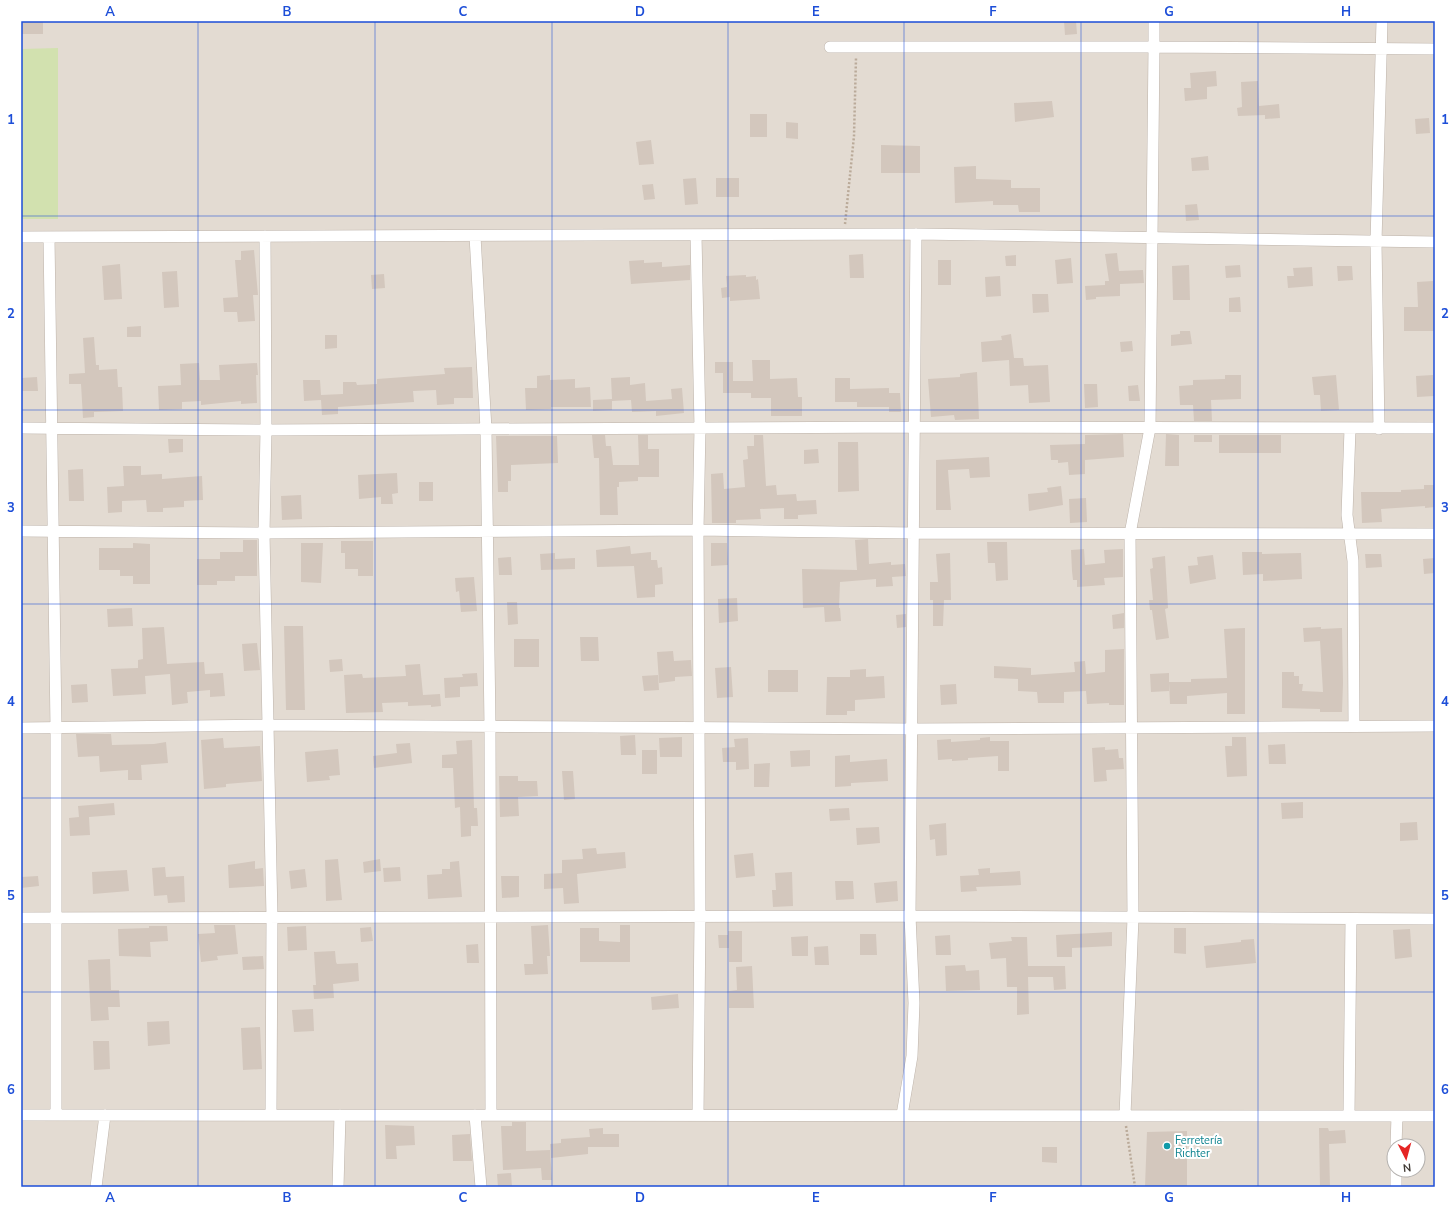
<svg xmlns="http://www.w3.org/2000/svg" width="1456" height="1208" font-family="'Nunito Sans',sans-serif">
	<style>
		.residential { fill: #e3dbd2; fill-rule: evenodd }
		.green { fill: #d2e1af }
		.building { fill: #d3c7bd }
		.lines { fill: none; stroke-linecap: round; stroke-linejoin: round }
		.street-casing { stroke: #bdb3aa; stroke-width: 12 }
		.path { stroke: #baaa99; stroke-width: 2.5; stroke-dasharray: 2 2; stroke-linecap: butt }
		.street { stroke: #fff; stroke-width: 11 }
		.grid { fill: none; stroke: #1d4ed8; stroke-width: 1; stroke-opacity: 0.55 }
		.culture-dot { fill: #0f9aa8; stroke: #fff; stroke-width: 1.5 }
		.labels { text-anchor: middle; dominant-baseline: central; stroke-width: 4; stroke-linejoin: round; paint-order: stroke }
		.culture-label { font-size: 11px; fill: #0d838f; stroke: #fff; text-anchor: start }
		.neatline { fill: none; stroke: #1d4ed8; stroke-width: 1.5 }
		.grid-label { font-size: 13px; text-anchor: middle; font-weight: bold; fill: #1d4ed8 }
	</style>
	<rect width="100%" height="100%" fill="#f0eae3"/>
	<!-- residential -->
	<path class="residential" d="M21 21H1435V1187H21ZM1394 1146H1418V1170H1394Z"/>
	<!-- green -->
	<path class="green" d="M58 48V219H21V49Z"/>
	<!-- building -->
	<path class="building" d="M22 21H43V34H22Z
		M1064 21H1076L1077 34 1065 35Z
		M1216 71 1217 86 1207 87V99L1185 101 1184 88H1191L1190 73Z
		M1258 81 1259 106 1279 104 1280 118 1265 119V115L1238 116 1237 108 1242 107 1241 82Z
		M1052 101 1054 117 1015 122 1014 103Z
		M750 114H767V137H750Z
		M1429 118 1430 133 1416 134 1415 119Z
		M786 122 798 123V139L786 138Z
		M651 140 654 164 639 165 636 142Z
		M881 145 920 146V173H881Z
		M1208 156 1209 170 1192 171 1191 158Z
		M976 166V179L1011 180V188H1040V212H1019L1018 205H993V201L955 203 954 167Z
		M696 178 698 204 685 205 683 179Z
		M716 178H739V197H716Z
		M653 184 655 199 644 200 642 185Z
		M1197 204 1199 220 1186 221 1185 205Z
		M254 250 258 295H253L255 321 238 322 237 312H224L223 298 238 297 235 260H241V251Z
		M1117 253 1119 271 1143 270 1144 283 1120 284V296L1096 297V299L1086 300 1085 286 1105 285V281H1109L1105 254Z
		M863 254 864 278H850L849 255Z
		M1016 255V266H1006L1005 256Z
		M1071 258 1073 283 1057 284 1055 260Z
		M644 260V263L662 262V267L690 265V280L631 284 629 261Z
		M938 260H951V285H938Z
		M120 264 122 299 104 300 102 266Z
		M1189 265 1190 300H1173L1172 266Z
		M1240 265 1241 277 1226 278 1225 266Z
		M1337 266H1352L1353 280 1338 281Z
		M1312 267 1313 286 1288 288 1287 276H1294L1293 268Z
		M177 271 179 307 164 308 162 272Z
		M384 274 385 288 372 289 371 275Z
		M746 275V277L756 276V280L758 279 760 299 730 301V297L722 298 721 288 727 287 726 276Z
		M1000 276 1001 296 986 297 985 277Z
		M1433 281 1435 331H1404V307H1418L1417 282Z
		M1032 294H1048L1049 312 1033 313Z
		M1240 297 1241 312H1229V298Z
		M141 326V337H127V327Z
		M1180 331H1190L1192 344 1171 346V335L1180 334Z
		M1011 334 1014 358H1023L1024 366 1048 365 1050 402 1029 403 1028 385 1010 386 1009 360 982 362 981 342 1002 340 1001 336Z
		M325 335H337V348L325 349Z
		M94 337 96 365H99V370L117 369 118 387H122L123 411 94 412V417L83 418 81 384H69V374L85 373 83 338Z
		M1132 341 1133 351 1121 352 1120 342Z
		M752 360H770V379L797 378 798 397H802V416H771V398H751V393H723V373H715V362H733V381H753Z
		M199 363 200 380H220L219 365 257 363 258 375H256L257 403 241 404V401L201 405V401L182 402V409L159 410 158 386 181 385 180 364Z
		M472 367 473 398H454V404L437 405 436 390 413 391 414 402 338 407V414L322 415 321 400 304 401 303 380H320L321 395 343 394V382H356L357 385 377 384V379L445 374 444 368Z
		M977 372 979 419 955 420 954 415 931 417 928 379 960 377V374Z
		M550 375V380L575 379V388L590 387 591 407H551V409L526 410 525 388H537V376Z
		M1225 375H1241V399L1211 400 1212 421H1194L1193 405H1180L1179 386 1193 385V380L1225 379Z
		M1336 375 1339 410 1321 411 1320 395H1314L1312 377Z
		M1433 375 1434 396 1417 397 1416 376Z
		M37 377 38 391H21V378Z
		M630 377V385L645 383 646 401 672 399 671 389 682 388 684 413 656 416V411L632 412 631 400 612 401V410L593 411V400L612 399 611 378Z
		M835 378H850V389L889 388V393H900L901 412H889V407H857V402H835Z
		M1084 384H1097L1098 407 1085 408Z
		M1138 385 1140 401H1129L1128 386Z
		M1123 434 1124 457 1085 460V474L1069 475 1068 462 1058 463V460H1051L1050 445 1085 444V435Z
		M1166 434 1179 435V466H1165Z
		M592 435H605L606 446H611L613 465H639L638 435H648V449H659V477H638V481L619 482V487H617L618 515H600L599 458H594Z
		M754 435H763L766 486 776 485 777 495 796 494 797 501 816 500 817 514 798 515V519H784V508L760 509 761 519 736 520V523H712L711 474 723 473 724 489 745 487 743 460 748 459 747 446H754Z
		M1194 435H1212V442H1194Z
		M1219 435H1281V453H1219Z
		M496 436H557L558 463 511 465V481H508V492H498Z
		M168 439H183V452L169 453Z
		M838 442H858L859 491 838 492Z
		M818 449 819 463 804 464V450Z
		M989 457 990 477 970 478 969 469 948 470 951 510H936V460Z
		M123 466H141V475L162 474V479L202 476 203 500 184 501V507L163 508V512H147L146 500 122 501V512L108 513 107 487 124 486Z
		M83 469 84 501H69L68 470Z
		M397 473 398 493 392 494 393 504H381V497L359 499 358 475Z
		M419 482H433V501H419Z
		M1424 485H1435V507L1425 508V506L1381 509 1382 522 1362 523 1361 492H1401V490L1424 489Z
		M1061 486 1063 505 1029 511 1028 494 1048 492 1047 488Z
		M301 495 302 519 282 520 281 496Z
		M1086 498 1087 522 1070 523 1069 499Z
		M868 539 869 564 891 562V565L905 564 906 576 892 577 893 586 876 587V579L840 582 839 608H840L841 621 825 622 824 607 803 608 802 569 857 570 855 540Z
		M243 540H257V576H235V581H217V585H197V559H220V552H243Z
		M341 541H373V576H358V569H345V553H341Z
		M987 542H1007L1008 580 996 581 995 563H988Z
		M133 543 150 544V584H133V576H120V570H99V548H133Z
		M301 543H323L321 583 301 582Z
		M711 543H727L728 565 711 566Z
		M630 546 631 554 651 552V560H657L658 568 662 567 663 584 655 585V597L637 598 634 566 597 567 596 550Z
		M1084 549 1085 565 1105 563 1104 550 1123 549V577L1104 578 1105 585 1077 587V580H1073L1072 571 1071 550Z
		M1242 552H1262V554L1301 553 1302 579 1263 581V574L1243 575Z
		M555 553V559L575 558V569L541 570 540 554Z
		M950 553 951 600H944L943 626H933V600H930V582H938L936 554Z
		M1365 554H1381L1382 567 1366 568Z
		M1213 555 1216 579 1190 584 1188 566 1198 565 1197 557Z
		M1165 556 1168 608 1165 609 1169 638 1156 640 1152 610H1150L1149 600H1153L1150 569 1153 568 1152 558Z
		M511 557 512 575H499L498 558Z
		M1435 558V573L1424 574 1423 559Z
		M474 577 477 611 461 612 459 591 456 592 455 578Z
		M737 598 738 621 719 623 718 599Z
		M507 602H517L518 624 508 625Z
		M132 608 133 626 108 627 107 609Z
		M1124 613V628L1113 629 1112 615Z
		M906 614V627L897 628 896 615Z
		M284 626H303L305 710H286Z
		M164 627 167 664 204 662 205 674 223 673 225 696 210 697V690L187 692 188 703 172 705 170 674 145 676 146 694 113 696 111 669 138 668V660L143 659 142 628Z
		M1321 627V629L1342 628 1343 683 1342 712H1320V709L1282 708V672H1294V676H1299V684H1303L1302 691 1323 692 1320 641 1304 642 1303 628Z
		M1245 628V714H1227V693L1187 696V704H1170L1169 682H1191V679L1227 678 1224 629Z
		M580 637H598L599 661H581Z
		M514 639H539V667H514Z
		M257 643 260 670 244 671 242 644Z
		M1124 649V705H1109V703L1087 704 1086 691 1064 692V703H1038L1037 692 1018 691V679L994 678V666L1031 668V675L1075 672 1074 662 1085 661 1086 674 1105 672V650Z
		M673 651 674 661 691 660 692 676 675 677V681L659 683 657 652Z
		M342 659 343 671 330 672 329 660Z
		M420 664 423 695 440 694 441 706 431 707V705L408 706V702L382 703 383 712 346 713 344 675 362 674 363 678 406 676 405 665Z
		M731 667 733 697 717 698 715 668Z
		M866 669V677L884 676 885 698 855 700V711H847V715H826L827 677H850V670Z
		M768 670H798V692H768Z
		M477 673 478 686 460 687V697L445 698 444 678 463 677 462 674Z
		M1169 673V691L1151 692 1150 674Z
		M658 675 659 690 644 691 642 676Z
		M87 684 88 702 72 703 71 685Z
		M956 684 957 704 941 705 940 685Z
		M76 734H111L112 745 154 744 166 742 168 763 141 765 142 780H128V770L100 772 99 756 78 757Z
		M635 735 636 755H621L620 736Z
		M682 737V757H660L659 738Z
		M990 737V741H1009V771H998V756L968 758V760L952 761V759L938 760 937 740 951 739V742L980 740V738Z
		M1232 737H1246L1247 776 1227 777 1225 746H1232Z
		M223 738 224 748 260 746 262 781 226 784V787L204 789 201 740Z
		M748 738 749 769 736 770V762H723L722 748 735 747 734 739Z
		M472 740 474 808H477L478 826H471V836L461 837 460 807 455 808 453 768H442V755L457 754 456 741Z
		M410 743 412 763 374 768 373 756 397 753 396 744Z
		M1285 744 1286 764H1269L1268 745Z
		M1105 747V750L1118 749 1119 758H1123L1124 769 1106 770 1107 781 1094 782 1092 748Z
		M338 749 340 775 329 776 330 780 307 782 305 752Z
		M642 750H657V774H642Z
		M810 750V766L791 767 790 751Z
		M850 755V762L887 759 888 781 851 783V786L835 787V756Z
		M770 763 769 787H754V764Z
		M562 771H573L575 799 564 800Z
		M499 776H518V781H537L538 796 518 797 519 816 500 817Z
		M1303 802V818L1282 819 1281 803Z
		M114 803 115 815 89 817 90 835 70 836 69 818 79 817 78 806Z
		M849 808 850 820 830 821 829 809Z
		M1417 822 1418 840 1400 841V823Z
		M946 823 947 855 936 856 935 839 930 840 929 825Z
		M879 827 880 843 857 845 856 828Z
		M596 848 597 854 625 852 626 868 577 874 579 903 564 904 563 888 544 889V874L562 873V860L583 859 582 849Z
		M753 853 755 876 736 878 734 855Z
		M338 859 342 900 326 901 325 860Z
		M380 859 381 871 364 873 363 862Z
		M255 861V869L263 868 264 886 229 888 228 865Z
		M459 861 462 897 428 899 427 875 442 874V869H450V862Z
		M165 867 166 877 184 876 185 902 168 903 167 895 154 896 152 868Z
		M400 867 401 881 384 882 383 868Z
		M990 868V873L1020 871 1021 885 976 887 977 891 961 892 960 876 979 875 978 869Z
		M305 869 307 887 291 889 289 871Z
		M127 870 129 891 93 894 92 872Z
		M792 872 793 906 773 907 772 890H776L775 873Z
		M38 876 39 886 21 888V877Z
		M501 876H519V897L502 898Z
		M835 881H853L854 899 836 900Z
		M897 881 898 901 876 903 874 883Z
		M214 925H235L238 954 217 956 218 960 201 962 198 934 215 933Z
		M548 925 550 956H547L548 974 525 975 524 964H533L531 926Z
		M620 925H630V962H580V928H599V941L620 942Z
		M149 926H167L168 941 150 942 151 957 119 956 118 929 149 928Z
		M306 926 307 950 288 951 287 927Z
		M371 927 373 941 361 942 360 928Z
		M1174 928H1186V954L1174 953Z
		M1410 929 1412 957 1395 959 1393 930Z
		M728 931H742V962H729V948H719L718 935H728Z
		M1112 932V946L1072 948V957H1057L1056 935Z
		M860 934H876L877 955H860Z
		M950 935 951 955H936L935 936Z
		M808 936V956H792L791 937Z
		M1011 937H1027L1028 966H1065L1066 989 1054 990 1053 977H1028L1029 1014 1017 1015V987H1007L1006 958 991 959 989 943 1012 941Z
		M1254 939 1256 963 1206 968 1204 946 1241 942V940Z
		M478 944 479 963H467L466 945Z
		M828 946 829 965H815L814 947Z
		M335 951 336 962 337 964 358 963 359 981 333 984 334 998 314 999 313 985H316L314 952Z
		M263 956 264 969 243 970 242 957Z
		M110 959 111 990H119L120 1007H108L109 1020 91 1021 88 960Z
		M965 965 966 971 979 970 980 990 946 991 945 966Z
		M752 966 754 1008H729V991L737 990 736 967Z
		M678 994 679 1008 652 1010 651 997Z
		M313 1009 314 1031 294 1032 292 1010Z
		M169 1021 170 1044 148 1046 147 1022Z
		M260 1027 262 1069 243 1070 241 1028Z
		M93 1041H109L110 1069 94 1070Z
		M512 1122H526V1151L550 1150 552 1180H542L541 1168 503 1170 501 1126H512Z
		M385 1125 414 1126 415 1145 396 1146 397 1159H386Z
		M603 1128V1134H619V1147H588V1154L551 1158 550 1144 561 1143V1139L590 1137 589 1129Z
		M1319 1128H1328L1329 1131 1345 1130 1346 1143 1329 1144 1330 1187H1320Z
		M1187 1131V1187H1145L1147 1132Z
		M470 1134 472 1161H453L452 1135Z
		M1042 1147H1057V1163L1042 1162Z
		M511 1173 512 1187H498L497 1174Z"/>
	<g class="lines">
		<defs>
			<path id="street" d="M830 47H1154V21
				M696 235 700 428 698 530 700 917 698 1115
				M265 236 266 430 264 533 272 917 271 1115
				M475 236 486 429 490 727 491 1115
				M21 237 916 234 1435 242
				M49 237 56 728V1115
				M21 428 266 430 915 427 1435 428
				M1350 429 1347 515 1353 561 1354 726
				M1379 429 1376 242 1382 21
				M21 531 264 533 698 530 914 533 1435 534
				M21 728 268 725 912 729 1435 726
				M21 918 910 916 1435 919
				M21 1115 1435 1116
				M475 1115 481 1187
				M902 1115 912 1056 914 1003 910 916 916 234
				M1125 1115 1133 918 1130 534 1150 428 1154 47 1435 49
				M1349 1115 1351 919
				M1396 1146 1397 1116
				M96 1187 105 1115
				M338 1187 340 1115
				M1396 1187V1170"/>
		</defs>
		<!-- street casing -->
		<use href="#street" class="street-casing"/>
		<!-- path -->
		<path class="path" d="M845 224 854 136 856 58
			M1126 1126 1135 1187"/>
		<!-- street -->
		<use href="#street" class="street"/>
	</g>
	<!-- grid -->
	<path class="grid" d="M198 21V1187M375 21V1187M552 21V1187M728 21V1187M904 21V1187M1081 21V1187M1258 21V1187M21 216H1435M21 410H1435M21 604H1435M21 798H1435M21 992H1435"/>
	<!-- markers -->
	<circle class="culture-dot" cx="1167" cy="1146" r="4"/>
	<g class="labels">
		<!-- culture labels -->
		<g class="culture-label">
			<text x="1175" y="1140">Ferretería<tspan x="1175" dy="13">Richter</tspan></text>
		</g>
	</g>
	<!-- border -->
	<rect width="1456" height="1208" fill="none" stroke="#ffffff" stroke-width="44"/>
	<!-- north arrow -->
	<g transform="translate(1406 1158) rotate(174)"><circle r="19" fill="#ffffff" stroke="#b3b0ae"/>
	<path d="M0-3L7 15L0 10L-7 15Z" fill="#e52524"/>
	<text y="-6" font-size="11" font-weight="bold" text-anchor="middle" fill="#413a34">N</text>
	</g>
	<rect x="22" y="22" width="1412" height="1164" class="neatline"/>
	<g class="grid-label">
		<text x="110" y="16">A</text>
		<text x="287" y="16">B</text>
		<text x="463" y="16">C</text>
		<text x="640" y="16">D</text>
		<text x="816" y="16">E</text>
		<text x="993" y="16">F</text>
		<text x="1169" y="16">G</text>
		<text x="1346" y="16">H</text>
		<text x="11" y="124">1</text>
		<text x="1445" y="124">1</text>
		<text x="11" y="318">2</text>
		<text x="1445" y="318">2</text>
		<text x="11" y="512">3</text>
		<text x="1445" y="512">3</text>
		<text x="11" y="706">4</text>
		<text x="1445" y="706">4</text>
		<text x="11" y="900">5</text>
		<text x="1445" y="900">5</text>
		<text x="11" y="1094">6</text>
		<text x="1445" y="1094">6</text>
		<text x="110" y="1202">A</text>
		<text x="287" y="1202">B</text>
		<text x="463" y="1202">C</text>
		<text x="640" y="1202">D</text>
		<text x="816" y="1202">E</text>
		<text x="993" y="1202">F</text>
		<text x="1169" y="1202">G</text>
		<text x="1346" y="1202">H</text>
	</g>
</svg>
